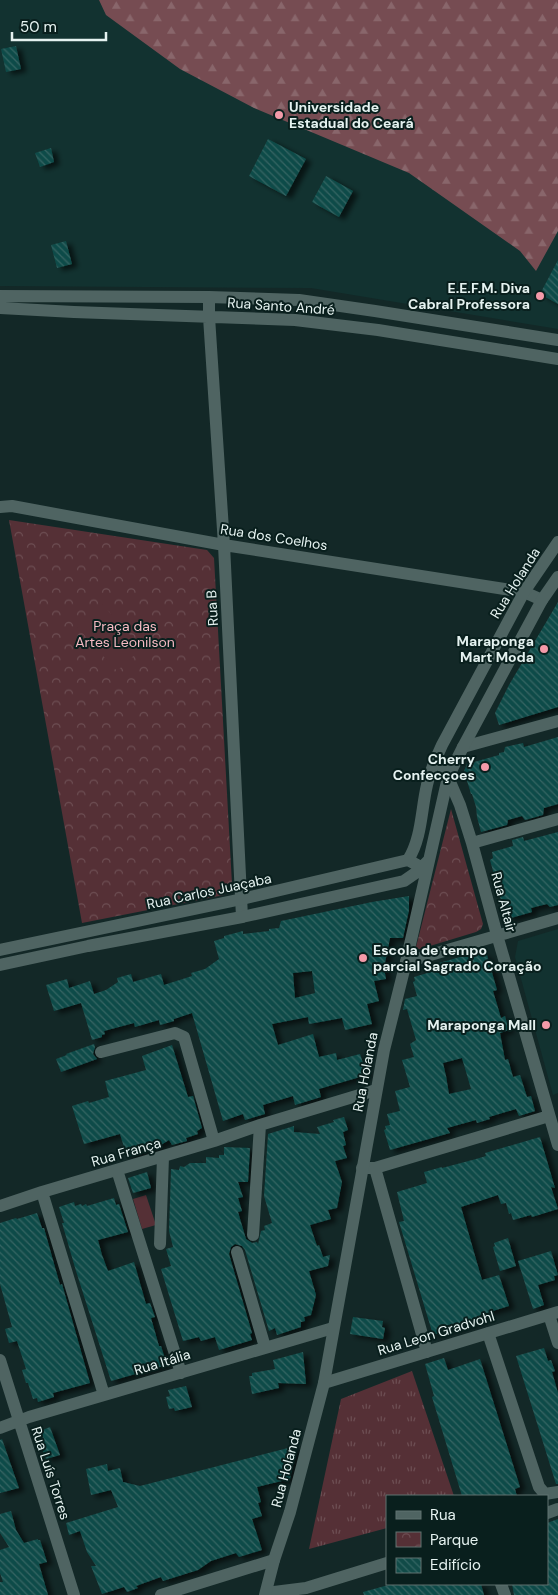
<svg xmlns="http://www.w3.org/2000/svg" width="558" height="1595" font-family="'DM Sans',sans-serif">
	<style>
		.built { fill: #123230 }
		.grass { fill: url(#grass-tufts) }
		.forest { fill: url(#forest-firs) }
		.park { fill: url(#park-crowns) }
		.garden { fill: #553036 }
		.building { fill: url(#building-back-hatch); fill-rule: evenodd; filter: url(#shadow) }
		.lines { fill: none; stroke-linecap: round; stroke-linejoin: round }
		.minor { stroke: #4f6462; stroke-width: 12 }
		.tertiary { stroke: #4f6462; stroke-width: 12 }
		.poi-dot { fill: #f39aa9; stroke: #091f1d; stroke-width: 2 }
		.labels { text-anchor: middle; dominant-baseline: central; stroke-width: 4; stroke-linejoin: round; paint-order: stroke }
		.poi-label { font-size: 14px; font-weight: bold; fill: #e5f2f0; stroke: #091f1d; text-anchor: end }
		.street-label { font-size: 14px; fill: #e5f2f0; stroke: #091f1d }
		.park-label { font-size: 14px; fill: #f7bac3; stroke: #091f1d }
	</style>
	<defs>
		<pattern id="grass-tufts" width="24" height="20" patternUnits="userSpaceOnUse" patternTransform="scale(1.25)"><rect width="24" height="20" fill="#553036"/><path d="M3 7l-1-3M5 7V3M7 7l1-3M15 17l-1-3M17 17v-4M19 17l1-3" fill="none" stroke="#6d4e53"/></pattern>
		<pattern id="forest-firs" width="22" height="20" patternUnits="userSpaceOnUse" patternTransform="scale(1.25)"><rect width="22" height="20" fill="#764c52"/><path d="M5 1l3.5 6h-7zM16 11l3.5 6h-7z" fill="#89666b"/></pattern>
		<pattern id="park-crowns" width="20" height="18" patternUnits="userSpaceOnUse" patternTransform="scale(1.25)"><rect width="20" height="18" fill="#553036"/><path d="M2 6a3 3 0 1 1 6 0M12 15a3 3 0 1 1 6 0" fill="none" stroke="#6d4e53"/></pattern>
		<pattern id="building-back-hatch" width="6" height="6" patternUnits="userSpaceOnUse" patternTransform="scale(1.25)"><rect width="6" height="6" fill="#114b48"/><path d="M-1 5l2 2M0 0l6 6M5-1l2 2" fill="none" stroke="#346563"/></pattern>
		<filter id="shadow"><feDropShadow dx="5.5" dy="3" stdDeviation="2.5" flood-color="#0009"/></filter>
	</defs>
	<rect width="100%" height="100%" fill="#132827"/>
	<!-- built -->
	<path class="built" d="M0 0H558V329L311 288 0 286Z
		M558 929V1093L553 1095 515 957 518 941Z"/>
	<!-- grass -->
	<path class="grass" d="M412 1371 454 1496H387V1528L309 1549 341 1399Z"/>
	<!-- forest -->
	<path class="forest" d="M99 0H558V231L536 271 520 251 409 173 254 108 180 69 106 15Z"/>
	<!-- park -->
	<path class="park" d="M9 520 207 550 214 558 232 884 224 895 82 923Z
		M451 809 483 924 481 929 476 932 420 949H417L416 947Z"/>
	<!-- garden -->
	<path class="garden" d="M102 604 142 648 117 671 77 627Z
		M146 1195 156 1225 142 1229 133 1199Z"/>
	<!-- building -->
	<path class="building" d="M16 46 21 69 6 72 1 49Z
		M268 139 306 159 286 196 249 176Z
		M51 148 54 162 40 167 35 153Z
		M326 176 353 191 339 217 312 202Z
		M66 241 72 264 57 268 51 245Z
		M558 260V304L540 294Z
		M558 602V707L499 725 495 713 509 685Z
		M558 737V804L544 808 543 815 525 820 522 816 508 820 507 825 481 832 477 817 476 807 472 794H471L464 771 467 764 499 755V753L504 752 505 747 523 743 524 747Z
		M558 832V905L550 907 547 904 531 908 532 912 511 918 505 915 490 860 493 858 492 852 513 846 512 840 523 837 524 841Z
		M409 896V910L403 938H390L384 968 386 979 374 981 379 1001 367 1004 372 1024 345 1030 342 1018 309 1024 308 1017 272 1024 278 1045 313 1034 319 1057 336 1053 337 1060 360 1054 367 1075 319 1089 321 1097 295 1105 293 1096 263 1105 265 1114 245 1120 243 1114 223 1121 192 1013 174 1019V1021L160 1025 159 1020 135 1027 134 1023 104 1031 105 1034 102 1035V1037L92 1040 81 1003 54 1011 46 985 67 979 69 988 90 981 94 994 106 990 118 982 117 978 131 974 133 982 161 974 164 985 192 976 191 973 205 969 219 959 214 941 224 938V936L243 931V934L269 931V929L279 928 281 921 372 902ZM312 971 315 993 295 998 293 973Z
		M481 951 483 956 487 955 497 990 493 991 501 1018 505 1016 509 1030 500 1033 505 1060 508 1059 513 1077 520 1075 527 1097 531 1096 535 1111 519 1116 516 1109 489 1117 490 1119 477 1123 476 1120 447 1128 450 1133 390 1150 384 1130 386 1129 385 1126 390 1125 387 1114 400 1111 395 1091 410 1087 402 1060 414 1057 410 1044 416 1040 407 1009 403 1010 405 999 417 996 413 982 415 981 414 977 434 971 432 965ZM462 1058 471 1089 449 1094 446 1076 443 1063Z
		M94 1044 95 1047 93 1054 97 1059 61 1072 56 1059 67 1055 66 1054Z
		M172 1045 188 1097 193 1096 202 1128 197 1131 198 1134 186 1138 187 1141 172 1145 169 1140 156 1148 127 1157 120 1134 84 1144 72 1106 88 1101 89 1103 109 1097 105 1081 146 1070 142 1056Z
		M344 1117 348 1130 343 1132 346 1145 343 1146 347 1158 335 1161 342 1182 337 1208 328 1210 331 1219 310 1225 317 1246 319 1245 323 1257 330 1255 328 1266 309 1271 316 1295 311 1315 304 1317 305 1321 301 1322V1327L277 1335 275 1328 269 1331 245 1250 242 1246 235 1244 231 1247 229 1254 252 1333 250 1334 252 1340 219 1350 215 1337 201 1341 199 1337 183 1341 161 1269 171 1266 166 1249 173 1247 169 1231 171 1169 179 1170 180 1166 184 1167 190 1163H206V1157L219 1158V1155H224V1147L250 1148 248 1182H238L243 1197 238 1198 242 1211 238 1212 246 1239 252 1243 257 1242 258 1244 261 1231 265 1230 264 1226 272 1223 264 1196 268 1134 294 1126V1132L320 1134 317 1127 334 1122 333 1120Z
		M540 1137 555 1188 551 1187 558 1209 532 1217 531 1215 513 1220 511 1213 509 1214 506 1203 501 1204 498 1195 461 1207 482 1280 499 1275 509 1306 480 1315 482 1320 433 1335 399 1222 404 1221 397 1192 427 1183 424 1172 442 1167V1168L476 1159 486 1156 485 1153Z
		M147 1172 151 1188 133 1193 128 1178Z
		M114 1198 116 1205 119 1204 128 1232 98 1240 102 1255 108 1271 134 1262 146 1304 150 1303 155 1317 151 1318 159 1346H161L167 1365 111 1381 76 1271 62 1223H64L59 1207 74 1202 75 1206 81 1204 82 1206 86 1204 87 1206Z
		M37 1213 42 1228H44L60 1285 62 1284 90 1383 53 1393 54 1397 38 1402 37 1398 33 1399 28 1383H26L22 1370 26 1369 17 1341 9 1343 5 1329 12 1327 0 1284V1223L16 1218 17 1219Z
		M508 1238 516 1266 500 1271 493 1247 495 1246 494 1243Z
		M551 1251 558 1275 554 1276 555 1280 538 1285 544 1305 533 1309 518 1261Z
		M353 1317 383 1321 382 1327 385 1328 383 1339 350 1334Z
		M544 1348 548 1361 551 1360 555 1371 552 1372 558 1393V1484H556L516 1356Z
		M303 1352 306 1384 278 1383 279 1388 252 1394 249 1376H252V1373L275 1369 273 1360Z
		M444 1358 448 1370 480 1359 520 1487 515 1489 517 1496H462L432 1397 434 1396 425 1364Z
		M186 1386 192 1407 175 1411 174 1408 169 1409 166 1397 170 1396 168 1390Z
		M50 1427 60 1455 46 1459 42 1449 45 1448 40 1431Z
		M2 1439 19 1488 0 1493V1440Z
		M296 1446 290 1479 257 1487 261 1502 258 1503 262 1516 252 1519 262 1550 239 1557 236 1553 211 1561 198 1570 163 1581 161 1577 136 1586 138 1588 127 1592 124 1587 102 1594 91 1566H96L87 1552 80 1531 69 1535 66 1523 118 1507 111 1490 91 1495 86 1469 107 1464 108 1471 120 1468 123 1482 140 1486Z
		M11 1511 16 1530 24 1543 38 1539V1540H40L47 1562 39 1564 48 1595H0V1582H3L0 1573V1550L9 1547 0 1533V1514Z
		M558 1519V1595H514L512 1584H549L547 1576V1523Z
		M392 1584H481L484 1595H364L363 1592Z"/>
	<g class="lines">
		<!-- minor -->
		<path class="minor" d="M0 296 209 297 299 300 375 311 558 340
			M209 297V317L224 545 242 917
			M0 308 74 312 295 320 378 330 558 359
			M0 507 12 506 224 545 524 592 542 600
			M463 747 558 721
			M437 756 448 777 460 805 472 843 497 935 558 1145
			M472 843 558 819
			M406 962 558 918
			M101 1052 175 1033 184 1037 214 1141
			M362 1168H375L549 1116
			M375 1168 427 1352
			M117 1170 181 1373
			M42 1192 104 1395
			M0 1206 42 1192 214 1141 260 1125 376 1090
			M253 1235 260 1125
			M160 1244 163 1157
			M237 1252 265 1347
			M549 1315 558 1343
			M488 1333 539 1487 545 1494 558 1492
			M0 1360 74 1595
			M324 1383 558 1312
			M0 1428 29 1417 333 1328
			M547 1513 558 1509
			M501 1584 505 1595
			M266 1593 306 1588 387 1563
			M161 1595 274 1560"/>
		<!-- tertiary -->
		<path class="tertiary" d="M408 860C422 838 421 810 427 785 430 771 436 758 442 745L524 592 558 542
			M0 950 242 899 408 860 419 866 424 875
			M0 965 88 946 242 917 404 881 417 872 429 860
			M265 1595 274 1560 290 1512 324 1383 384 1050 406 962 448 777 463 747 542 600 558 577"/>
	</g>
	<!-- markers -->
	<g class="poi-dot">
		<circle cx="279" cy="115" r="5"/>
		<circle cx="540" cy="296" r="5"/>
		<circle cx="544" cy="649" r="5"/>
		<circle cx="485" cy="767" r="5"/>
		<circle cx="363" cy="958" r="5"/>
		<circle cx="546" cy="1025" r="5"/>
	</g>
	<g class="labels">
		<!-- poi labels -->
		<g class="poi-label">
			<text x="289" y="107" text-anchor="start">Universidade<tspan x="289" dy="16">Estadual do Ceará</tspan></text>
			<text x="530" y="288">E.E.F.M. Diva<tspan x="530" dy="16">Cabral Professora</tspan></text>
			<text x="534" y="641">Maraponga<tspan x="534" dy="16">Mart Moda</tspan></text>
			<text x="475" y="759">Cherry<tspan x="475" dy="16">Confecçoes</tspan></text>
			<text x="373" y="950" text-anchor="start">Escola de tempo<tspan x="373" dy="16">parcial Sagrado Coração</tspan></text>
			<text x="536" y="1025">Maraponga Mall</text>
		</g>
		<!-- street labels -->
		<g class="street-label">
			<text transform="translate(281 306) rotate(4)">Rua Santo André</text>
			<text transform="translate(274 537) rotate(9)">Rua dos Coelhos</text>
			<text transform="translate(515 583) rotate(-58)">Rua Holanda</text>
			<text transform="translate(212 608) rotate(-93)">Rua B</text>
			<text transform="translate(209 891) rotate(-12)">Rua Carlos Juaçaba</text>
			<text transform="translate(504 902) rotate(75)">Rua Altair</text>
			<text transform="translate(365 1072) rotate(-79)">Rua Holanda</text>
			<text transform="translate(126 1152) rotate(-16)">Rua França</text>
			<text transform="translate(436 1333) rotate(-17)">Rua Leon Gradvohl</text>
			<text transform="translate(162 1362) rotate(-17)">Rua Itália</text>
			<text transform="translate(286 1468) rotate(-75)">Rua Holanda</text>
			<text transform="translate(51 1473) rotate(72)">Rua Luís Torres</text>
		</g>
		<!-- park labels -->
		<g class="park-label">
			<text x="125" y="626">Praça das<tspan x="125" dy="16">Artes Leonilson</tspan></text>
		</g>
	</g>
	<!-- legend -->
	<rect x="386" y="1495" width="162" height="90" fill="#091f1d" stroke="#617371"/>
	<rect x="396" y="1511" width="25" height="8" fill="#4f6462" stroke="#617371"/>
	<text x="430" y="1520" font-size="15" fill="#e5f2f0">Rua</text>
	<rect x="396" y="1532" width="25" height="15" fill="url(#park-crowns)" stroke="#617371"/>
	<text x="430" y="1545" font-size="15" fill="#e5f2f0">Parque</text>
	<rect x="396" y="1558" width="25" height="15" fill="url(#building-back-hatch)" stroke="#617371"/>
	<text x="430" y="1570" font-size="15" fill="#e5f2f0">Edifício</text>
	<!-- scale -->
	<path d="M12 32v8h94v-8" fill="none" stroke="#e5f2f0" stroke-width="2.5"/>
	<text x="20" y="32" font-size="15" fill="#e5f2f0" stroke="#091f1d" stroke-width="4" paint-order="stroke">50 m</text>
</svg>
